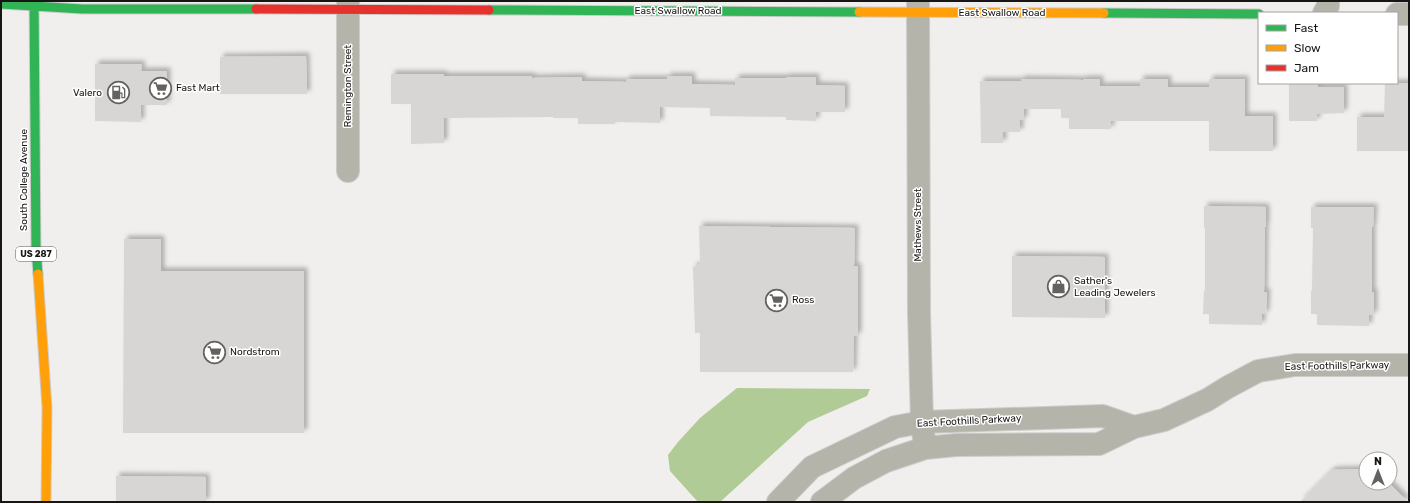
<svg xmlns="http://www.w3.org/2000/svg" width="1410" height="503" font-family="Rubik,sans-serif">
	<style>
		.water { fill: #b0cb95 }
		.building { fill: #d8d6d4; filter: url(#shadow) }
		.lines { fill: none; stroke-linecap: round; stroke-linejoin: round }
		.street-casing { stroke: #cdcccb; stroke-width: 24 }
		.fast-casing { stroke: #cdcccb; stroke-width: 11 }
		.slow-casing { stroke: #cdcccb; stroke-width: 11 }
		.jam-casing { stroke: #cdcccb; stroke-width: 11 }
		.street { stroke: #b5b4ab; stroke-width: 22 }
		.fast { stroke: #30b455; stroke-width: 9 }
		.slow { stroke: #ff9f0a; stroke-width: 9 }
		.jam { stroke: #e5322d; stroke-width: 9 }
		.labels { text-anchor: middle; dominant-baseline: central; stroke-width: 3; stroke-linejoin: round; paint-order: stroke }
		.shield { fill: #fff; stroke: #5d5c5b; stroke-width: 1 }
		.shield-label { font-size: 9px; font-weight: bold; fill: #171615 }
		.street-label { font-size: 10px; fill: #171615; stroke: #fff }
		.poi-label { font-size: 10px; fill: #171615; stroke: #fff; text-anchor: start }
	</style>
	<defs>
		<filter id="shadow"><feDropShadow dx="3.5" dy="-3.5" stdDeviation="2" flood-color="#0004"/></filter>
	</defs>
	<rect width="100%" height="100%" fill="#f1efed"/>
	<!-- water -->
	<path class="water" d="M737 388 870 389 867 396 808 422 720 502H698L670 471 668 455 678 442 700 418Z"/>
	<!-- building -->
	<path class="building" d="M306 56 307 94H220V57Z
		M95 64H142L141 71H167V105H141V122L95 121Z
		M391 74H444V76H532V78L582 77V81L626 82V79H667V76H692V84L735 85V78H786V77H816V85L845 86V112H816V121L786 120V117L710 116V108L660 107V123L615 122V124H578V118H553V117L444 118V143L411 144V104H391Z
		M1021 79 1083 80V79H1100V86H1140V79H1168V87H1209V79H1245V116H1273V151H1209V121H1111V129H1069V118H1061V109H1024V120H1020V132H1003V143H981L980 81H1021Z
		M1289 83H1318V87H1344V113L1317 114V121H1289Z
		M1385 83H1409V151H1357V117H1384Z
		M1204 206 1266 207V227H1265L1264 292H1267L1266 314H1262V325L1209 324V314H1203L1204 291H1205V228H1204Z
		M1311 207H1374L1373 227H1372V292H1374V315H1369V326L1317 325V314H1311V291H1312L1313 228H1311Z
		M699 226 855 228 854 266 858 267V336H854L853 372H700V333H695L693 267 700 264Z
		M124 239H161V271H304V433H123Z
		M1012 256 1105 257V318L1012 317Z
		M1366 469V483H1389L1408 502H1300L1332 470Z
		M116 476 206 477V502H116Z"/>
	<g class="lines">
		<defs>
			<path id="street" d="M918 1 919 313 922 422 925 448
				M1324 13 1328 6V1
				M1397 14H1409
				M348 171V1
				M778 502 812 467 895 427 922 422 1103 416 1134 427
				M822 502 854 478 886 461 925 448 956 445 1099 444 1134 427 1164 420 1207 400 1228 387 1258 371 1295 365H1409"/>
			<path id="fast" d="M34 1 36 249 38 274
				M1 4 82 9H256
				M489 10 859 12
				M1104 13 1259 14"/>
			<path id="slow" d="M859 12 1104 13
				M38 274 47 408 46 502"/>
			<path id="jam" d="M256 9 489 10"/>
		</defs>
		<!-- street casing -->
		<use href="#street" class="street-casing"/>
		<!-- fast casing -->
		<use href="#fast" class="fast-casing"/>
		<!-- slow casing -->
		<use href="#slow" class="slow-casing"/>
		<!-- jam casing -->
		<use href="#jam" class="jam-casing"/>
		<!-- street -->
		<use href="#street" class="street"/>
		<!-- fast -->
		<use href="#fast" class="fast"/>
		<!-- slow -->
		<use href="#slow" class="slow"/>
		<!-- jam -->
		<use href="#jam" class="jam"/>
	</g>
	<!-- icons -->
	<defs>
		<symbol id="supermarket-ring" viewBox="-11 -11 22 22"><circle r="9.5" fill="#fff" stroke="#636261" stroke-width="1.5"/><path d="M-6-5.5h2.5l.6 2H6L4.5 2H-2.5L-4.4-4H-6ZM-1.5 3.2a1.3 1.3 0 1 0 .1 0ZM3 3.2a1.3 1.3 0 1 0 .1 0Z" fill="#636261"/></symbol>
		<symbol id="fuel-ring" viewBox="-11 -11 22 22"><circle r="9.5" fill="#fff" stroke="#636261" stroke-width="1.5"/><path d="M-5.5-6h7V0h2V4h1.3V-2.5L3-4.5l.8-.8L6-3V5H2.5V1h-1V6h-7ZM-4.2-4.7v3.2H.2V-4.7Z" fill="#636261"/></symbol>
		<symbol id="shop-ring" viewBox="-11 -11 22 22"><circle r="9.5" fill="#fff" stroke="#636261" stroke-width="1.5"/><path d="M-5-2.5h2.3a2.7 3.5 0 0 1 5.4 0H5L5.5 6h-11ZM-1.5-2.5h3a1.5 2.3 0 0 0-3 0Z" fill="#636261"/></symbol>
	</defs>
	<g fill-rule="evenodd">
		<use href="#supermarket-ring" x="148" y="76" width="25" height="25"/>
		<use href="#fuel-ring" x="106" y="80" width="25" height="25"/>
		<use href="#shop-ring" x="1046" y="274" width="25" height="25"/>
		<use href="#supermarket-ring" x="764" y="288" width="25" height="25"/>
		<use href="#supermarket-ring" x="202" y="340" width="25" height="25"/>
	</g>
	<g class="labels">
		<!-- shield labels -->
		<rect class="shield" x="16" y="247" width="40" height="14" rx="3"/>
		<g class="shield-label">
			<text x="36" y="254">US 287</text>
		</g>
		<!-- street labels -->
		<g class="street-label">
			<text x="678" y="11">East Swallow Road</text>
			<text x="1002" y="13">East Swallow Road</text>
			<text transform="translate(348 86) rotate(-90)">Remington Street</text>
			<text transform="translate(24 180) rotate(-90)">South College Avenue</text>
			<text transform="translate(918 225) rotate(-90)">Mathews Street</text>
			<text transform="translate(1337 366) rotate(-1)">East Foothills Parkway</text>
			<text transform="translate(969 421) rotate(-3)">East Foothills Parkway</text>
		</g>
		<!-- poi labels -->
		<g class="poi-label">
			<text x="176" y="88">Fast Mart</text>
			<text x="102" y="93" text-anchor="end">Valero</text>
			<text x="1074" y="281">Sather's<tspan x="1074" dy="12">Leading Jewelers</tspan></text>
			<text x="792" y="300">Ross</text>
			<text x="230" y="352">Nordstrom</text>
		</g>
	</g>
	<!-- border -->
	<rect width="1410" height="503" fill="none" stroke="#171615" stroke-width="4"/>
	<!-- legend -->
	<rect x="1258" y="12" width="140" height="72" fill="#ffffff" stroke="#a2a2a1"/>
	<rect x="1266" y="25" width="20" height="6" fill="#30b455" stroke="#a2a2a1"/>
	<text x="1294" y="32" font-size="12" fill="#171615">Fast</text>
	<rect x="1266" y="45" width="20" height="6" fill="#ff9f0a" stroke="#a2a2a1"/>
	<text x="1294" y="52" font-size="12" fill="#171615">Slow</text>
	<rect x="1266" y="65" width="20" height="6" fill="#e5322d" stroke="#a2a2a1"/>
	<text x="1294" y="72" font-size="12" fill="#171615">Jam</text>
	<!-- north arrow -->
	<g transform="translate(1378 471)"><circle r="19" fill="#ffffff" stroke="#a2a2a1"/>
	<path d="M0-3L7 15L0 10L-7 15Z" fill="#636261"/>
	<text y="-6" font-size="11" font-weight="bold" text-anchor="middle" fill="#171615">N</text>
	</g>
</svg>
